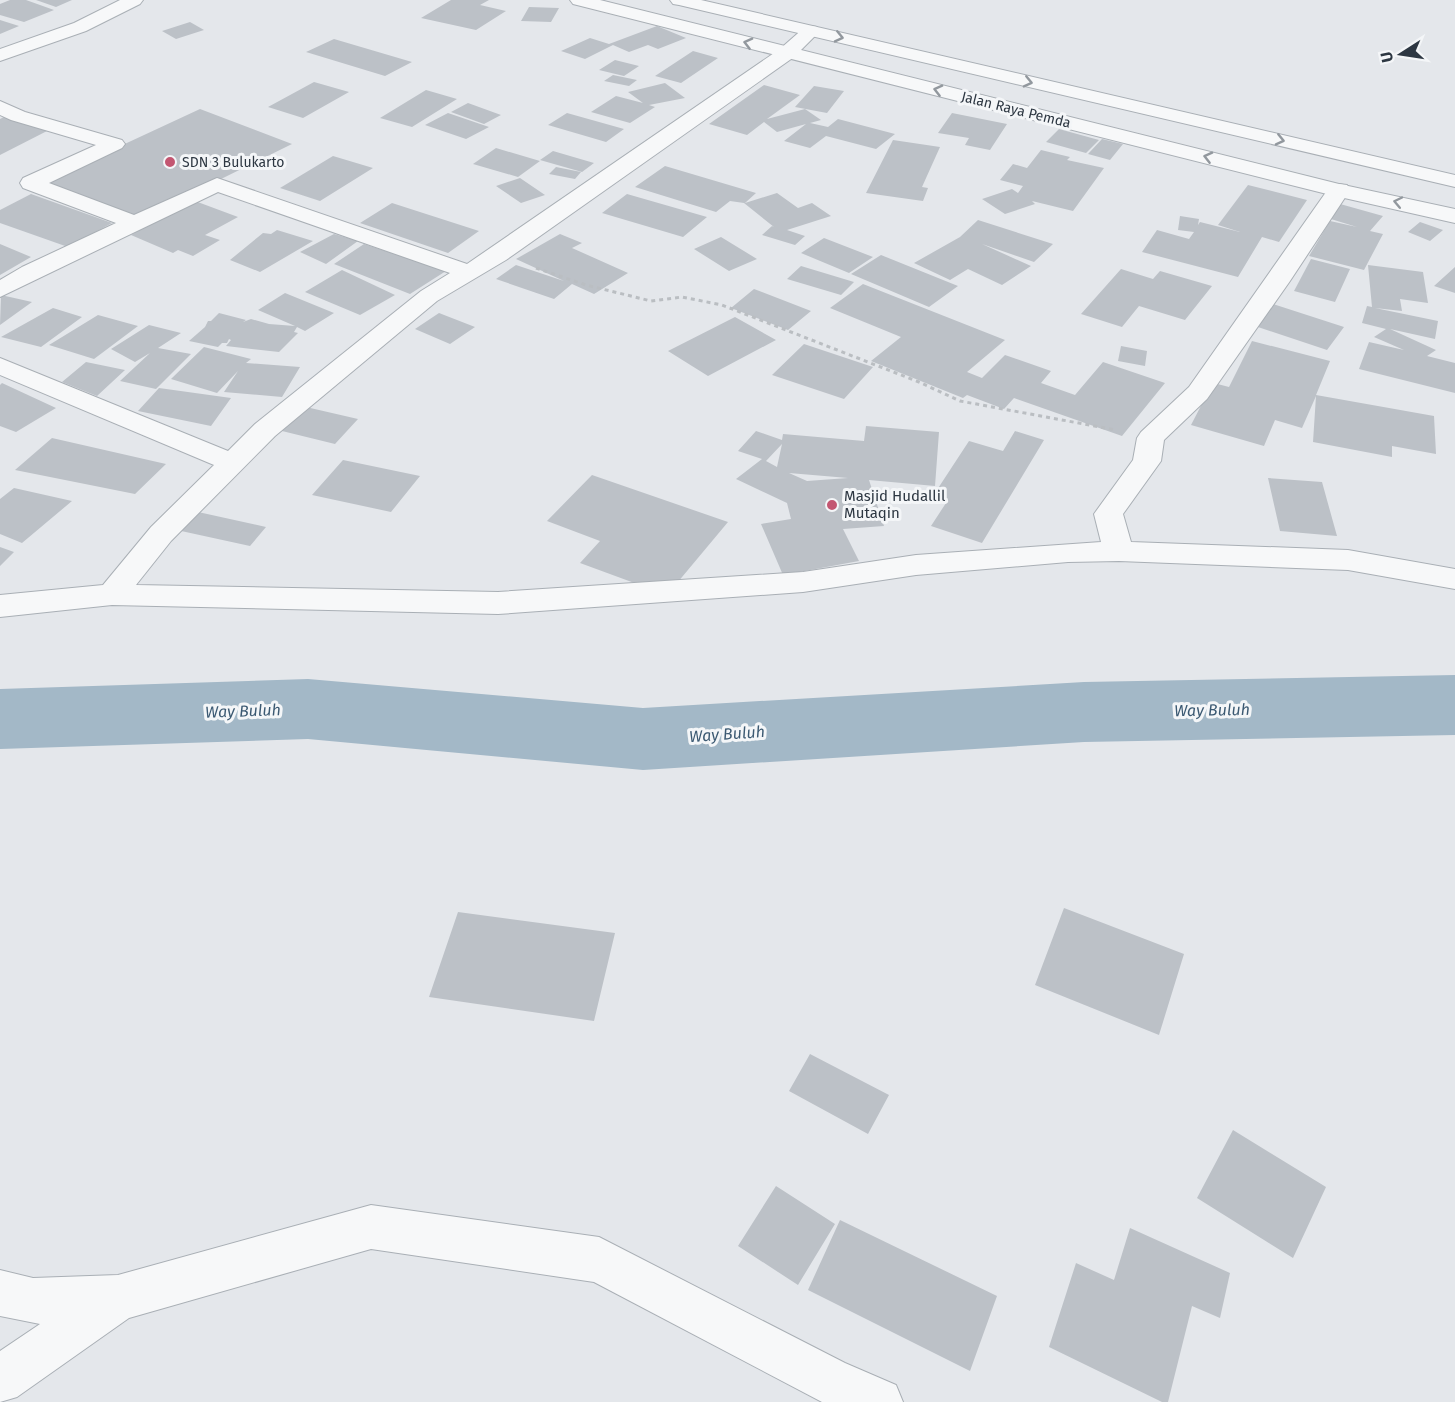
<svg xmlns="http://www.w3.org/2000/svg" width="1455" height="1402" font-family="'Fira Sans',sans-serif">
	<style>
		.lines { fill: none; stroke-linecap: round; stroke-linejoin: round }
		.river { fill: #a3b8c7; fill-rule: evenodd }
		.building { fill: #bcc1c7; fill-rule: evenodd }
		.minor-casing { stroke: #a9afb5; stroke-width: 2 }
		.tertiary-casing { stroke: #a9afb5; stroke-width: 2 }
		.path { stroke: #babec2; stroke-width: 3; stroke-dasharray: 4 4; stroke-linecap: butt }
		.minor { fill: #f7f8f9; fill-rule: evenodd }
		.tertiary { fill: #f7f8f9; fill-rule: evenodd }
		.oneway { stroke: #92989e }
		.poi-dot { fill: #c35671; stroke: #f4f6f8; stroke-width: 2 }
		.labels { text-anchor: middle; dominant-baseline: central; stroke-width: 6; stroke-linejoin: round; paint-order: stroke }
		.far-street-label { font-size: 14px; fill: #2d3742; stroke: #f4f6f8 }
		.far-poi-label { font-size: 14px; fill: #2d3742; stroke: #f4f6f8; text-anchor: start }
		.poi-label { font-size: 15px; fill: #2d3742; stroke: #f4f6f8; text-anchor: start }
		.water-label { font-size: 16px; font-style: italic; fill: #3b5972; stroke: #f4f6f8 }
	</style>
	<rect width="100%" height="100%" fill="#e4e7eb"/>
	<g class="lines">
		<!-- river -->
		<path class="river" d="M1455 675V735L1084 742 643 770 308 739 0 749V689L308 679 643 708 1084 682Z"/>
	</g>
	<!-- building -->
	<path class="building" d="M10 0H26L54 10 24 22 0 15V4Z
		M36 0H72L56 7Z
		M451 0H489L480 5 506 11 476 30 421 18Z
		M529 7 559 8 551 22 521 21Z
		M0 20 19 26 0 34Z
		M190 22 204 30 176 39 162 31Z
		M657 26 686 38 658 49 648 45 629 52 613 45 585 59 561 51 590 38 609 44Z
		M334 39 412 62 385 76 306 52Z
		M693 51 718 58 681 83 655 76Z
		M615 60 639 66 624 76 599 70Z
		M613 75 637 80 629 86 604 81Z
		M314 82 349 92 303 118 268 107Z
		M665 83 685 98 649 105 655 107 630 123 591 112 616 96 643 103 628 92Z
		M764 85 800 95 767 119 805 109 821 120 810 123 828 127 838 119 895 134 876 149 826 136 810 148 784 141 806 124 777 132 764 122 747 135 709 124Z
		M814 86 844 91 827 113 795 107Z
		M426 90 457 99 412 127 380 118Z
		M468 103 501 115 484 124 451 112Z
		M200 109 292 144 138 220 45 181Z
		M448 113 489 127 466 139 425 125Z
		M567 113 624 129 606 142 548 125Z
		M952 113 1007 124 990 150 965 145 969 138 938 133Z
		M4 117 47 131 0 155V119Z
		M1059 129 1099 140 1086 153 1046 142Z
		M1102 139 1123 144 1110 160 1088 154Z
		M893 140 940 147 922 187 928 188 923 201 866 193Z
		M496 148 540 161 518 177 473 164Z
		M1041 150 1070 157 1067 160 1104 168 1073 211 1032 201 1035 204 1005 214 982 199 1012 189 1018 193 1023 186 1000 180 1013 164 1027 168Z
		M553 151 594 163 582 172 540 160Z
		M333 156 373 168 320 201 280 188Z
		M665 166 756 193 745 203 777 193 798 208 812 203 831 216 787 230 805 236 795 245 762 235 772 226 774 227 744 203 730 201 716 212 635 187Z
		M556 167 581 172 575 179 549 174Z
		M520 178 545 195 521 203 496 186Z
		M1248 185 1307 200 1279 242 1262 237 1238 277 1142 252 1157 230 1189 239 1194 232 1178 230 1180 216 1199 219 1198 225 1200 222 1240 232 1218 225Z
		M31 194 112 223 68 247 0 223V210Z
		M627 194 707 217 683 237 602 213Z
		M195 201 238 217 205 235 220 240 193 256 178 250 173 253 131 235Z
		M1333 202 1383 216 1370 231 1383 234 1364 270 1309 256 1330 221 1357 227 1321 216Z
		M392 203 479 231 448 253 360 223Z
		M978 220 1053 244 1034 262 982 244 1031 266 1002 285 968 269 950 280 914 263 960 237Z
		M1420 222 1443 230 1430 241 1408 232Z
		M277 230 313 241 260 272 230 260 263 233 271 234Z
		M334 234 358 241 326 264 300 252Z
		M560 234 582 243 572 248 628 273 594 294 572 284 554 299 496 279 516 265 564 281 516 259Z
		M721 237 757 259 729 271 694 249Z
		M824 238 873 257 849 273 801 253Z
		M0 244 31 257 0 275Z
		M364 244 446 271 410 294 334 264Z
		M881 255 958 286 929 307 851 274Z
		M1311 259 1350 269 1335 302 1294 291Z
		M1368 265 1423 272 1428 303 1400 299 1402 311 1375 308 1438 321 1435 339 1390 329 1436 350 1427 356 1455 363V393L1359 369 1369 342 1404 350 1374 337 1386 329 1362 323 1367 306 1372 307Z
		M801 266 854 282 841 295 787 279Z
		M1455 267V293L1434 286Z
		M1121 269 1153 279 1160 271 1212 286 1185 320 1139 306 1122 327 1081 314Z
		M342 270 395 295 360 315 305 292Z
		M863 284 1005 340 967 372 982 378 1005 355 1051 371 1041 383 1075 395 1103 362 1165 383 1122 436 1014 398 1004 409 967 395 963 398 871 361 901 337 830 308Z
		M754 289 811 311 788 330 731 308Z
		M285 293 334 313 305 331 297 327 294 332 298 333 279 352 226 346 231 340 229 339 227 343H222L218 347 189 341 205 327 208 321H211L219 313 246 320 243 322 251 319 269 324 295 326 258 310Z
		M1 295 32 302 0 325Z
		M1273 304 1344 327 1327 350 1255 326Z
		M53 308 82 317 41 347 1 337Z
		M439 313 475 327 450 344 415 329Z
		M98 315 138 326 94 359 49 345Z
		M735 317 776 340 708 376 668 351Z
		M149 325 181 333 158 348 191 354 156 389 120 381 150 353 135 362 111 349Z
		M1252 341 1330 361 1316 395 1434 416 1436 454 1392 446V457L1313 442 1316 396 1302 428 1275 420 1264 446 1191 425 1204 400 1206 381 1229 387Z
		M804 344 873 367 844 399 772 375Z
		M1121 346 1147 351 1145 366 1118 361Z
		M204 347 251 359 246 363 300 367 282 397 224 392 238 371 217 393 171 379Z
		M86 362 125 370 97 396 62 382Z
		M2 383 56 408 16 432 0 426V385Z
		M159 388 231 398 211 426 138 411Z
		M306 407 358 419 335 444 282 431Z
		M866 426 939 432 935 486 869 480 884 526 843 529 859 561 783 575 761 524 791 519 787 503 736 479 762 459 738 451 756 431 782 440 783 434 864 441ZM782 444 777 467 766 461ZM789 473 848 478 807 481Z
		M1015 431 1044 440 982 543 931 526 946 503 931 499 969 441 1003 451Z
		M52 438 166 464 135 494 15 470Z
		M343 460 420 476 391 512 312 495Z
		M592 475 728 522 667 595 580 563 600 541 547 521Z
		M1268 478 1322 482 1337 536 1280 531Z
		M14 488 72 501 22 543 0 534V499Z
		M189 510 266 527 250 546 172 529Z
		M0 547 14 552 0 566Z
		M1064 908 1184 954 1159 1035 1035 985Z
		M458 912 615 933 594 1021 429 997Z
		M810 1054 889 1095 868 1134 789 1091Z
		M1233 1130 1326 1187 1293 1258 1197 1198Z
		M776 1186 835 1224 798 1285 738 1246Z
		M840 1220 997 1296 970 1371 808 1290Z
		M1130 1228 1230 1273 1220 1318 1192 1306 1168 1402H1162L1049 1347 1076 1263 1114 1280Z"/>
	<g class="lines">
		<defs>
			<path id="minor" d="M120 0H143L140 4 86 31 0 61V49L74 23Z
				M811 26 817 27 820 31 794 57 506 260 437 301 275 436 171 541 136 585 498 592 803 572 916 555 1101 542 1094 514 1133 460 1137 438 1141 432 1189 387 1331 185 1339 184 1347 185 1350 190 1290 281 1207 399 1164 440 1161 461 1123 514 1131 542 1348 550 1455 569V589L1348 570 1119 561 1068 562 916 575 803 592 498 614 112 605 0 617V595L103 585 151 527 214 465 0 375V358L228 451 255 424 421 291 450 273 218 192 0 297V280L22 267 116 223 23 188 20 183 23 178 96 145 11 120 0 115V101L25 112 122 140 125 144 122 148 49 183 134 215 217 178 467 264 780 49 805 27Z
				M371 1205 599 1237 845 1363 896 1385 903 1402H822L594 1282 371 1249 129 1318 17 1397 0 1402V1351L40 1324 0 1316V1270L33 1278 118 1275Z"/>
			<path id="tertiary" d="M570 0H600L1339 184 1455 209V223L1331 195 573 4Z
				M670 0H701L1455 175V187L679 5 673 4Z"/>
		</defs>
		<!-- minor casing -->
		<use href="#minor" class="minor-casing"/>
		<!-- tertiary casing -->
		<use href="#tertiary" class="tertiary-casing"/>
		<!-- path -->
		<path class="path" d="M536 268 586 285 651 301 682 297 722 305 919 382 960 401 1116 430"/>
		<!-- minor -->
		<use href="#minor" class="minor"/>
		<!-- tertiary -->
		<use href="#tertiary" class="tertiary"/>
	</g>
	<!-- one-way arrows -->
	<defs><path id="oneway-chevron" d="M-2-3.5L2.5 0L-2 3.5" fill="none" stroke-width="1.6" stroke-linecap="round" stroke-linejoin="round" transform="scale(1.5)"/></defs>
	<g class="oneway">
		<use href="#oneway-chevron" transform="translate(839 37) rotate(13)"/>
		<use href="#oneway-chevron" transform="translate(748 43) rotate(-166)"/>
		<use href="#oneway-chevron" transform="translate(1028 82) rotate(13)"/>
		<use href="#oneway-chevron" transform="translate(938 90) rotate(-166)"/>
		<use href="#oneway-chevron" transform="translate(1280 140) rotate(13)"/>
		<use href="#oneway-chevron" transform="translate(1208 157) rotate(-166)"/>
		<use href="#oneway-chevron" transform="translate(1398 202) rotate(-168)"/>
	</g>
	<!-- markers -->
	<g class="poi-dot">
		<circle cx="170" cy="162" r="6"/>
		<circle cx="832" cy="505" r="6"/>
	</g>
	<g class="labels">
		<!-- far-street labels -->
		<g class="far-street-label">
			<text transform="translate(1016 110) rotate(14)">Jalan Raya Pemda</text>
		</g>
		<!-- far-poi labels -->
		<g class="far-poi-label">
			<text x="182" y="162">SDN 3 Bulukarto</text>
		</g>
		<!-- poi labels -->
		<g class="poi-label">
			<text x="844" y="496">Masjid Hudallil<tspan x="844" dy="17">Mutaqin</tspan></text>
		</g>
		<!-- water labels -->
		<g class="water-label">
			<text transform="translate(1212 710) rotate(-1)">Way Buluh</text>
			<text transform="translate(243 711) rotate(-2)">Way Buluh</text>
			<text transform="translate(727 734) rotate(-4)">Way Buluh</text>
		</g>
	</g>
	<!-- north arrow -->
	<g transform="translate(1401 54) rotate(258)" stroke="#f4f6f8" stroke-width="4.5" paint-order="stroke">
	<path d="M0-4.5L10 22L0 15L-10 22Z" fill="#2d3742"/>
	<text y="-9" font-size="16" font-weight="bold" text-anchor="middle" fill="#2d3742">U</text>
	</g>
</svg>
